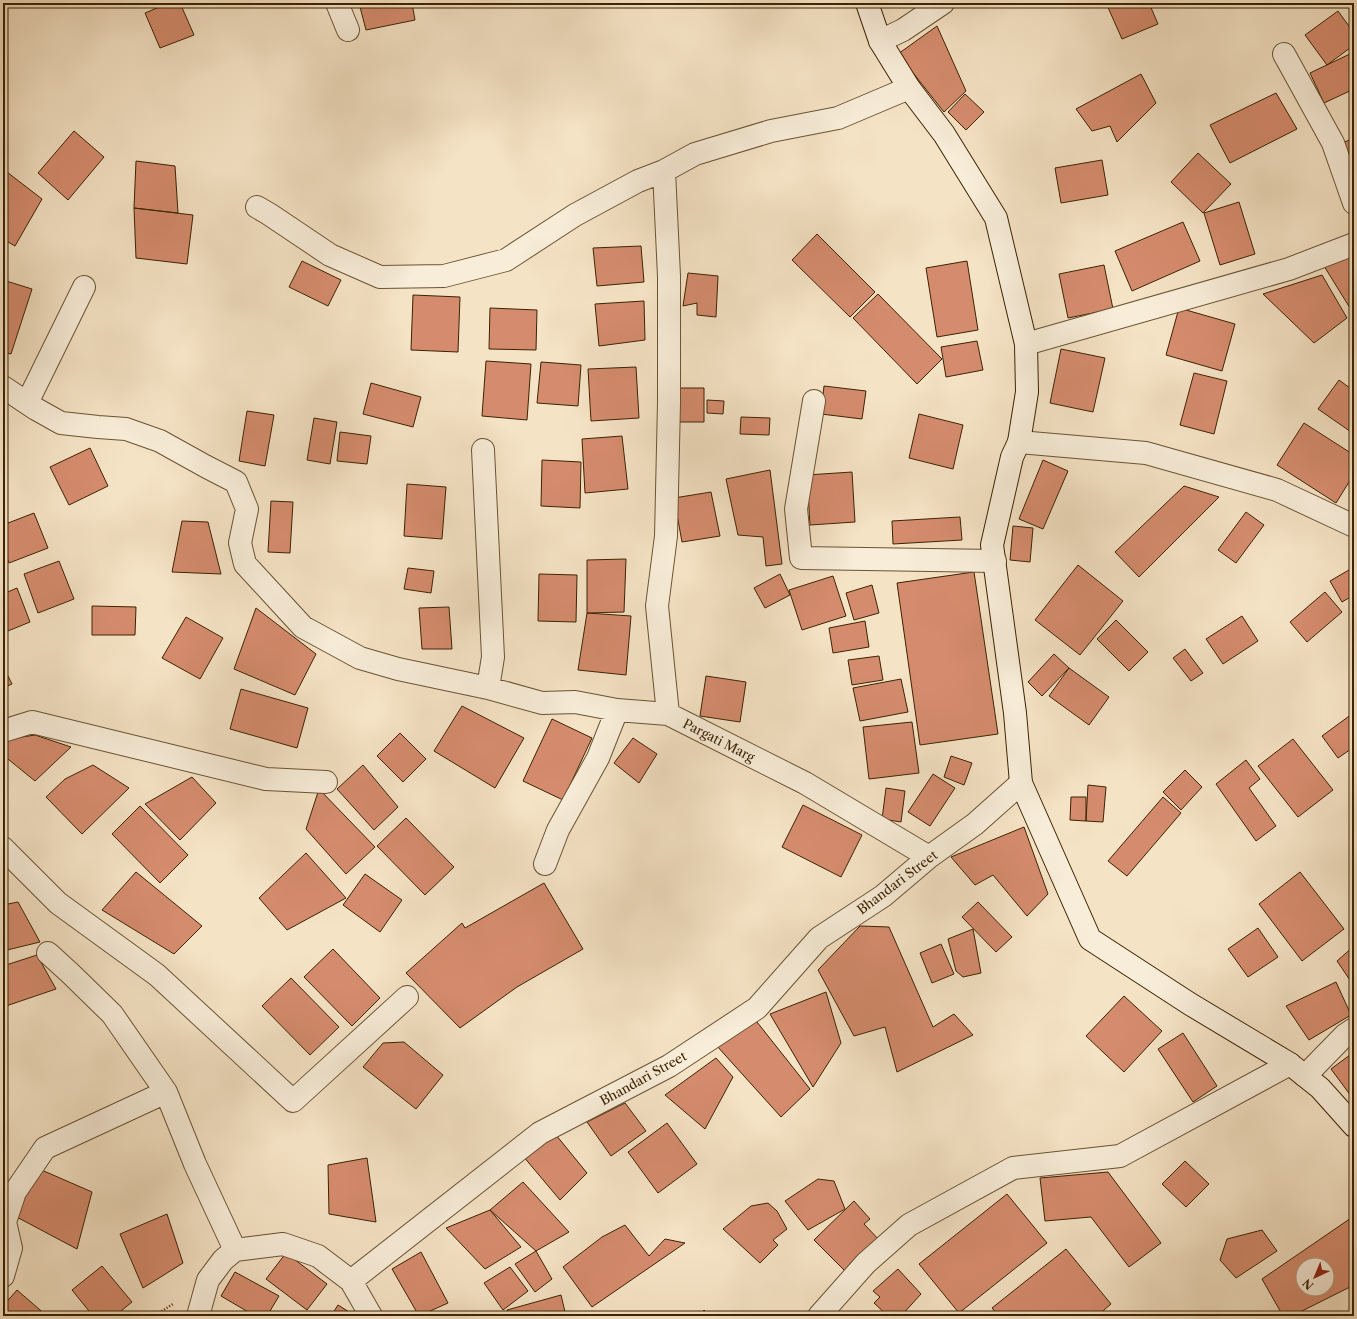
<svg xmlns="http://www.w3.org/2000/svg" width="1357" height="1319" font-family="'Libre Caslon Text',serif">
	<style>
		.building { fill: #d58c6e; stroke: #3c2302; fill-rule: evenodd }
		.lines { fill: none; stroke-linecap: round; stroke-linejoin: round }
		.street-casing { stroke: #6a5333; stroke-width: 24 }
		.secondary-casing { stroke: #3c2302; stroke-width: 24 }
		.path { stroke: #3c2302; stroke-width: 2.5; stroke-dasharray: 1 2; stroke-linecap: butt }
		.street { stroke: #f8edd9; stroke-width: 22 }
		.secondary { stroke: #f8edd9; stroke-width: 22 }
		.labels { text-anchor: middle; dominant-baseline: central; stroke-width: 3.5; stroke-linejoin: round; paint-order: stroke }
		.street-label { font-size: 13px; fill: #3c2302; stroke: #f8edd9 }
	</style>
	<rect width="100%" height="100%" fill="#f5e3c5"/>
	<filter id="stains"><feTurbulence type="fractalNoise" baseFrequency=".005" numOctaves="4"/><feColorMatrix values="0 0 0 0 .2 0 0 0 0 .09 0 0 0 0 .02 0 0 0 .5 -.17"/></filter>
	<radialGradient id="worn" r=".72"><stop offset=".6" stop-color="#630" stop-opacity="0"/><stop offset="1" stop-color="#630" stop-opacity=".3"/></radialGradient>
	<!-- building -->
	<path class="building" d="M169 3H180L194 35 160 48 145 13Z
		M359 3H412L415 20 366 30Z
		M1106 3H1149L1158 24 1122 39Z
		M1338 11 1354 33V45L1327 65 1305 35Z
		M937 26 966 91 944 112 898 54Z
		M1354 52V89L1324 103 1310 73Z
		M1141 74 1156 103 1117 142 1110 126 1092 131 1076 109Z
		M1276 93 1297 129 1230 163 1210 125Z
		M965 94 984 112 966 130 948 112Z
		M3 128 6 129 7 168H3Z
		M74 131 104 157 68 200 38 173Z
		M1354 138V166L1351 168 1340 144Z
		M1198 153 1231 184 1203 213 1171 182Z
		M1102 160 1108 195 1061 203 1055 168Z
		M136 161 175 166 178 213 134 208Z
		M3 169 42 199 15 246 3 239Z
		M1239 202 1255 254 1220 265 1204 213Z
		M134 208 193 215 187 264 136 258Z
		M1183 222 1200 261 1132 291 1115 251Z
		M817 234 875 292 850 317 792 260Z
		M641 246 644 282 597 286 593 248Z
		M1354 253V306L1350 308 1324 266Z
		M302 261 341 280 328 306 289 287Z
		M967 261 978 330 937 337 926 268Z
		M1104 265 1113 309 1068 318 1059 274Z
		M688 273 718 276 716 317 697 315V303L683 306Z
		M1322 275 1347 318 1314 343 1263 294Z
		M3 280 32 289 11 354 3 352Z
		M878 294 942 359 917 384 853 318Z
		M413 295 460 297 458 352 411 350Z
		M644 301 645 340 599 346 595 304Z
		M490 308 537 310 536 350 489 349Z
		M1179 308 1235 324 1222 371 1166 355Z
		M977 341 983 370 946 377 941 347Z
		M1061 349 1105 358 1093 412 1050 403Z
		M486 361 531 364 527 420 482 416Z
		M541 362 581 365 578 406 537 403Z
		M636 367 639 418 591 421 588 369Z
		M1194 373 1227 381 1214 434 1180 425Z
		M1339 380 1354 391V434L1318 409Z
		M371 383 421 397 413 427 363 414Z
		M824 386 866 391 862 419 821 414Z
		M676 388H704V422H677Z
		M707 400 724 401 723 414 707 413Z
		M247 411 274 415 265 466 239 461Z
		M919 414 963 425 953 469 909 458Z
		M741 417 770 418 769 435 740 434Z
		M314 418 337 422 330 464 307 460Z
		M1304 423 1354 455V474L1336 503 1277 465Z
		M340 432 371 436 367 464 337 461Z
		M622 436 628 489 585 493 582 439Z
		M90 448 108 486 69 505 50 467Z
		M542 460 581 462 580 508 541 506Z
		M1043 460 1068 471 1043 529 1019 519Z
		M770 470 782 564 766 566 763 537 738 535 726 479Z
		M852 472 855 522 810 525 807 475Z
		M407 484 446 487 442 539 404 536Z
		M1184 486 1219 497 1139 577 1115 552Z
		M711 492 720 536 682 542 674 498Z
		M271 501 293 502 290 553 268 552Z
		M1246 512 1264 525 1236 563 1218 550Z
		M34 513 48 548 9 563 3 547V525Z
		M960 517 962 540 893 544 892 521Z
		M182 521 208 522 221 574 172 572Z
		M1013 526 1033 528 1030 562 1010 560Z
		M626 559 624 612 587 613V560Z
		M59 561 74 599 38 613 24 574Z
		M1078 565 1123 601 1080 655 1035 620Z
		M1354 567V595L1342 602 1330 581Z
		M408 568 434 571 431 593 404 589Z
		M974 572 998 734 920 745 897 583Z
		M539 574 577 575 576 622 538 621Z
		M780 574 790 595 765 608 754 588Z
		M833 576 846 616 802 630 789 590Z
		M872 585 879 613 854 620 846 593Z
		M17 588 30 622 3 633V594Z
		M1325 592 1342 612 1307 642 1290 622Z
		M92 606 136 607 135 635H92Z
		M449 607 452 649H422L419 608Z
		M256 608 316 654 295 695 234 669Z
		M587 613 631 616 626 675 578 670Z
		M1242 616 1258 641 1223 664 1206 639Z
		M186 617 223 638 200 679 162 658Z
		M1116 620 1148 652 1129 671 1097 639Z
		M865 621 869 647 833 653 829 628Z
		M1185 649 1203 673 1191 681 1173 658Z
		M1054 654 1069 668 1042 696 1028 682Z
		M879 656 883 680 852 685 848 660Z
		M3 666 12 684 3 688Z
		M1069 668 1109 697 1089 725 1049 696Z
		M706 676 746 682 740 722 700 716Z
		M901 679 908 712 860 721 853 688Z
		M241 689 308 708 297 748 230 729Z
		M462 706 524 738 495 788 434 751Z
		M1352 714 1354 718V747L1338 758 1322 736Z
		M552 719 592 738 563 800 523 781Z
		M912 722 919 773 869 779 863 727Z
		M400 733 426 759 403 782 377 756Z
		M35 735 71 747 35 781 3 755V740Z
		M633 738 657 754 639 783 614 763Z
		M1293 739 1333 790 1298 817 1258 766Z
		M951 756 972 763 964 785 944 777Z
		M1246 760 1260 779 1249 788 1276 826 1256 841 1216 784Z
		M93 765 129 788 82 834 46 797 65 779Z
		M363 765 398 807 374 830 337 789Z
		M1185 770 1202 787 1181 810 1163 792Z
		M933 774 955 788 930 826 908 812Z
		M192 777 216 803 180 840 145 804Z
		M1088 785 1106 787 1103 822 1086 821Z
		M886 788 905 791 901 822 882 819Z
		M319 789 375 847 346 874 306 829Z
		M1071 797H1086V821L1070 820Z
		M1163 797 1181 813 1127 876 1108 861Z
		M803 805 862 835 841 877 782 847Z
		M140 806 188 855 160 883 112 834Z
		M406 818 454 867 425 895 377 846Z
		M1024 827 1048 894 1027 916 993 875 975 885 951 857Z
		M306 853 346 898 287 930 259 898Z
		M136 872 202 926 174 954 102 910Z
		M1300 872 1344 929 1302 961 1259 904Z
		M365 874 402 900 380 932 343 905Z
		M544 883 583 949 517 987 460 1028 406 973 462 923 465 928Z
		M18 902 40 942 3 951V905Z
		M978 902 1012 937 996 952 962 917Z
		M860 926 889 927 933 1027 954 1014 973 1035 897 1072 885 1027 854 1036 818 970Z
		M1258 928 1278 957 1248 977 1228 949Z
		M973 929 981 973 963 977 956 971 948 939Z
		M941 944 954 974 932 983 920 953Z
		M1354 946V986L1337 961Z
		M333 949 380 998 352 1026 304 977Z
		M37 955 56 989 3 1007V966Z
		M291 978 339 1027 310 1055 262 1006Z
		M1336 982 1351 1015 1309 1040 1286 1006Z
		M826 992 841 1043 813 1087 770 1014Z
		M1124 996 1162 1031 1124 1072 1086 1036Z
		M753 1017 810 1089 781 1117 716 1045Z
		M1183 1033 1217 1086 1193 1102 1158 1049Z
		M404 1042 443 1075 416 1109 363 1067 383 1043Z
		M1354 1052V1100L1331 1069Z
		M716 1058 733 1077 705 1129 665 1095Z
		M625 1103 646 1131 611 1156 587 1122Z
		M667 1123 697 1164 658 1193 628 1152Z
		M556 1135 587 1173 560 1200 523 1156Z
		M367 1158 376 1222 329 1214 328 1165Z
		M1185 1161 1209 1184 1186 1207 1162 1184Z
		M37 1168 92 1192 77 1249 11 1214Z
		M1108 1172 1161 1243 1129 1267 1091 1217 1045 1221 1040 1178Z
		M818 1179 834 1181 845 1209 808 1230 785 1201Z
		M523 1182 569 1232 536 1251 490 1210Z
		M1007 1194 1047 1243 959 1313 919 1264Z
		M854 1201 870 1219 864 1224 881 1242 848 1274 814 1240Z
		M768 1203 777 1211 787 1229 773 1240 778 1245 760 1263 723 1229 751 1206Z
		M490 1210 521 1247 485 1269 446 1228Z
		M167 1214 183 1263 143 1288 120 1234Z
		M1354 1216V1285L1292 1316H1283L1262 1279ZM1303 1265H1327V1289H1303Z
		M625 1225 649 1256 665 1239 685 1243 592 1307 563 1267 602 1237Z
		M1262 1230 1277 1251 1236 1278 1220 1260 1227 1239Z
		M1066 1249 1111 1304 1097 1316H999L992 1308Z
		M536 1251 552 1279 535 1292 515 1264Z
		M421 1252 448 1303 419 1316 392 1269Z
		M286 1253 327 1284 307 1310 266 1279Z
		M102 1266 132 1302 115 1316H93L72 1290Z
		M510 1267 528 1291 503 1310 484 1283Z
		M898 1269 921 1294 901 1316H888L874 1303 880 1297 873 1291Z
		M235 1272 279 1296 267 1316H255L221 1296Z
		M17 1290 47 1316H3V1306Z
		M561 1295 566 1316H509L507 1310Z
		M338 1305 354 1315 353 1316H331Z
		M704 1310 710 1316H699Z"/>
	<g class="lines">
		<defs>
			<path id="street" d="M337 3 348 30
				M880 41 903 30 943 3
				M1284 54 1333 143 1354 203
				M664 171 669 276V403L666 536 657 606 668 714
				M257 207 269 214 330 255 380 277 444 276 506 260 575 215 638 181 664 171 695 154 771 131 838 118 909 88
				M1026 344 1289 269 1354 244
				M3 387 36 409 61 423 98 427 126 429 160 441 205 466 236 482 247 509 240 543 245 564 303 627 360 658 398 669 488 688 542 703 575 702 617 710 668 714 805 783 929 857
				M814 401 796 509 801 558 995 561
				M27 403 84 287
				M1019 442 1146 453 1277 490 1354 526
				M483 450 493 657 488 688
				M3 731 32 722 266 779 326 782
				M3 848 58 903 157 975 293 1101 407 997
				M545 864 558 830 598 758 617 710
				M48 953 71 974 112 1014 166 1092 195 1164 235 1250
				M1305 1076 1345 1035 1354 1029
				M235 1250 283 1244 318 1256 351 1281 371 1316
				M3 1276 11 1248 5 1222 15 1192 45 1148 166 1092
				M351 1281 540 1133 669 1066 757 1008 819 938 883 896 929 857 975 824 1021 783
				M198 1316 208 1280 223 1260 235 1250
				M819 1316 866 1263 909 1225 1013 1168 1120 1156 1290 1064"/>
			<path id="secondary" d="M867 3 880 41 909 88 944 134 996 218 1026 344 1027 392 1019 442 1012 457 992 545 1015 713 1021 783 1090 939 1190 1004 1290 1064 1320 1088 1354 1126"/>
		</defs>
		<!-- street casing -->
		<use href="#street" class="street-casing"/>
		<!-- secondary casing -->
		<use href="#secondary" class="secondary-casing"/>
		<!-- path -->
		<path class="path" d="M154 1316 173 1304"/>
		<!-- street -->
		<use href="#street" class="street"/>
		<!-- secondary -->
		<use href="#secondary" class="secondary"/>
	</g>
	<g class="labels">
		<!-- street labels -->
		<g class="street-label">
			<text transform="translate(719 740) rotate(27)">Pargati Marg</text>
			<text transform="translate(897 882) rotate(-37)">Bhandari Street</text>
			<text transform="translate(643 1078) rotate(-29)">Bhandari Street</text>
		</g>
	</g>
	<!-- margin -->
	<rect width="1357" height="1319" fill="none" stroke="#f5e3c5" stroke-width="16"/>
	<rect x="4" y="4" width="1349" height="1311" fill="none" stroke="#3c2302" stroke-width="2"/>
	<rect x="8" y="8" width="1341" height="1303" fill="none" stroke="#3c2302"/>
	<!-- north arrow -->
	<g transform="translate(1315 1277) rotate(224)"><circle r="19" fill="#f8edd9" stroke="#ad9c83"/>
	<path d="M0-3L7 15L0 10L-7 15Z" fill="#8f2418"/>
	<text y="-6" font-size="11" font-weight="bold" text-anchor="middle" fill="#3c2302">N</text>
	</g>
	<rect width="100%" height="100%" filter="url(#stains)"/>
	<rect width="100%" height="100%" fill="url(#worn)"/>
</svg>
